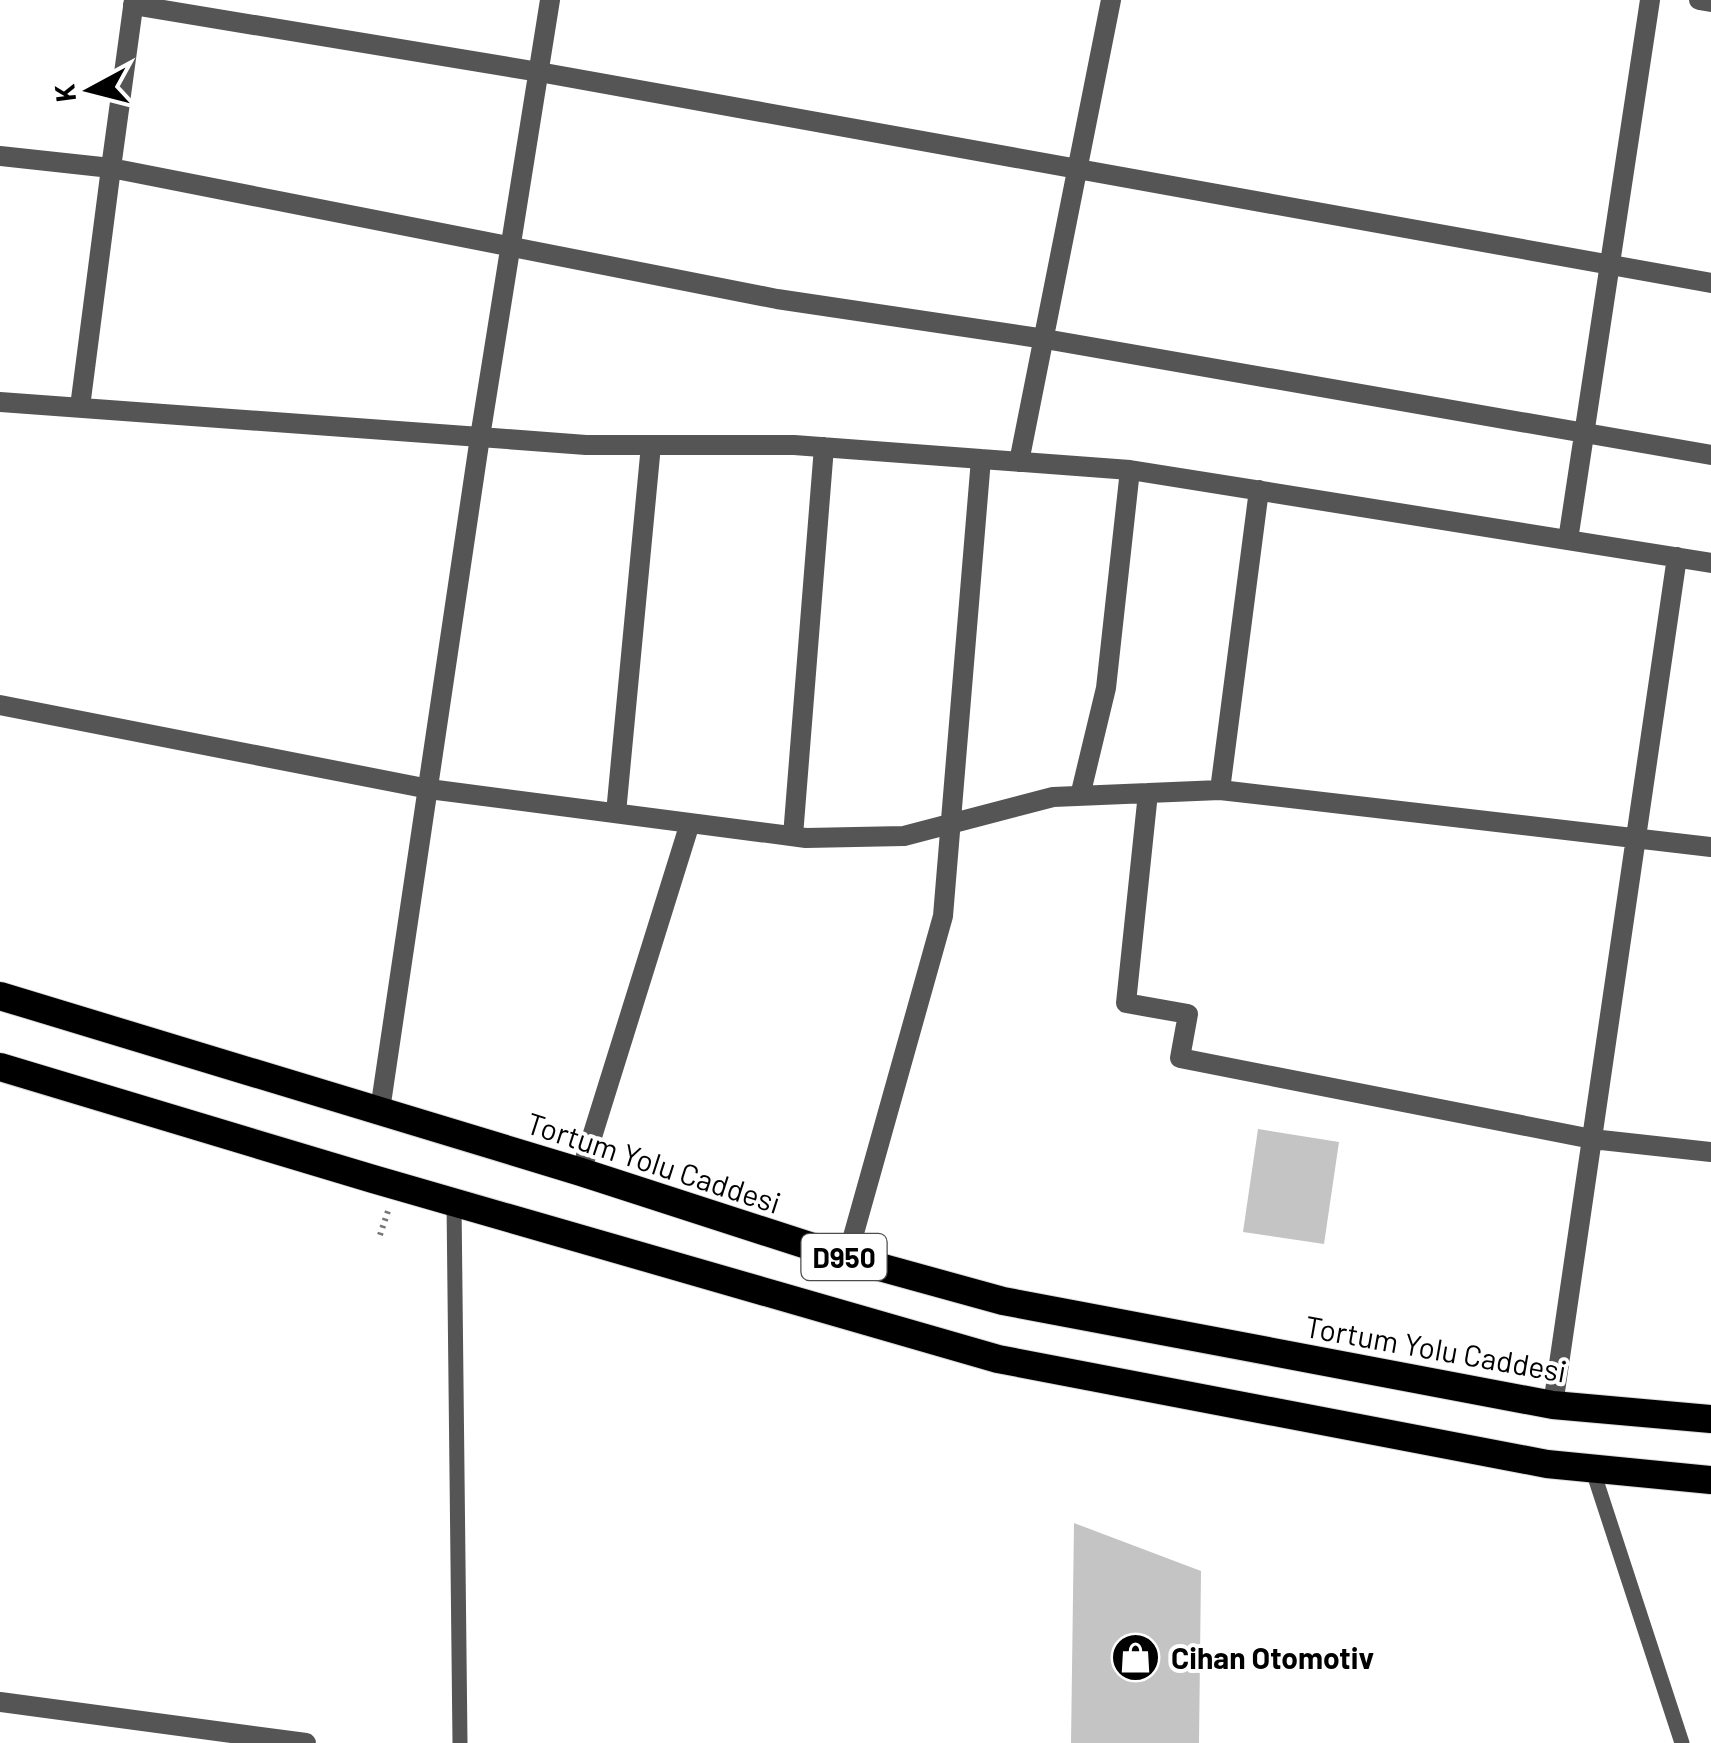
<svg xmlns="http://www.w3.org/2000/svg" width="1711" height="1743" font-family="Barlow,sans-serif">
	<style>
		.building { fill: #c4c4c4 }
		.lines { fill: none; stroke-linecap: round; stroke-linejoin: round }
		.trunk-casing { stroke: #dbdbdb; stroke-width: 30 }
		.path { stroke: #777; stroke-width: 6; stroke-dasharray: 2.5 5; stroke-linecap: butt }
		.service { stroke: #555; stroke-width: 15 }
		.minor { stroke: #555; stroke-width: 20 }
		.tertiary { stroke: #555; stroke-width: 20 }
		.trunk { stroke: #000; stroke-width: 28 }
		.labels { text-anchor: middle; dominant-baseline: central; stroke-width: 8; stroke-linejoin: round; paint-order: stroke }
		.shield { fill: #fff; stroke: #4c4c4c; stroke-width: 2.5 }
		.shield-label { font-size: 28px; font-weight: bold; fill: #000 }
		.street-label { font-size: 30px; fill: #000; stroke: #fff }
		.poi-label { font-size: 30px; font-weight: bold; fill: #000; stroke: #fff; text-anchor: start }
	</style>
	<rect width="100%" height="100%" fill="#fff"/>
	<!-- building -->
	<path class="building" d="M1258 1129 1339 1142 1324 1244 1243 1232Z
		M1074 1523 1201 1571 1199 1743H1071Z"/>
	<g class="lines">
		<defs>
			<path id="trunk" d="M0 996 581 1172 847 1258 1003 1301 1553 1405 1711 1419
				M0 1067 373 1179 998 1359 1547 1464 1711 1480"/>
		</defs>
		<!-- trunk casing -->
		<use href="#trunk" class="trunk-casing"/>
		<!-- path -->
		<path class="path" d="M380 1235 388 1211"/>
		<!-- service -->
		<path class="service" d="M454 1202 460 1743
			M1592 1468 1682 1743"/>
		<!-- minor -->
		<path class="minor" d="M134 0 111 168 777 299 1045 339 1711 455
			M133 5 539 72 1711 283
			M0 156 111 168 80 407
			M0 402 480 437 550 0
			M1019 462 1111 0
			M1568 540 1650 0
			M0 705 429 789 806 838 904 836 1053 797 1220 790 1711 847
			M1220 790 1259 490
			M1148 793 1126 1003 1188 1014 1180 1058 1592 1139 1711 1152
			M1080 796 1106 688 1130 470
			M616 813 651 445
			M793 836 824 447
			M380 1110 480 437 586 445H794L1130 470 1711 563
			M581 1172 690 823
			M847 1258 943 916 981 459
			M1553 1405 1677 557
			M0 1702 306 1743"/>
		<!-- tertiary -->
		<path class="tertiary" d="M1699 0 1711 2"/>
		<!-- trunk -->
		<use href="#trunk" class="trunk"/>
	</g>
	<!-- icons -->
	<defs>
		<symbol id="shop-disc" viewBox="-11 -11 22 22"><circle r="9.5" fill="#000" stroke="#fff"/><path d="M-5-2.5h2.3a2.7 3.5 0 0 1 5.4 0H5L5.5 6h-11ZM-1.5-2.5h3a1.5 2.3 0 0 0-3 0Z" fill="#fff"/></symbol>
	</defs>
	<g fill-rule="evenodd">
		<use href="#shop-disc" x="1108" y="1630" width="55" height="55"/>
	</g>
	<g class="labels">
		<!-- shield labels -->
		<rect class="shield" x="801.5" y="1234" width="85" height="46" rx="8"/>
		<g class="shield-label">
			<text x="844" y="1257">D950</text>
		</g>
		<!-- street labels -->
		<g class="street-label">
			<text transform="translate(654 1162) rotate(18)">Tortum Yolu Caddesi</text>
			<text transform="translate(1436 1348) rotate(10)">Tortum Yolu Caddesi</text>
		</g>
		<!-- poi labels -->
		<g class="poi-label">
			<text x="1171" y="1657">Cihan Otomotiv</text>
		</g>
	</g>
	<!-- north arrow -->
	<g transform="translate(90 90) rotate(263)" stroke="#ffffff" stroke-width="8" paint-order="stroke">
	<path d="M0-8L18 38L0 25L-18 38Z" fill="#000000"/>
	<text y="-15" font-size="28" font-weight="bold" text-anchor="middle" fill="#000000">K</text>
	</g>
</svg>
